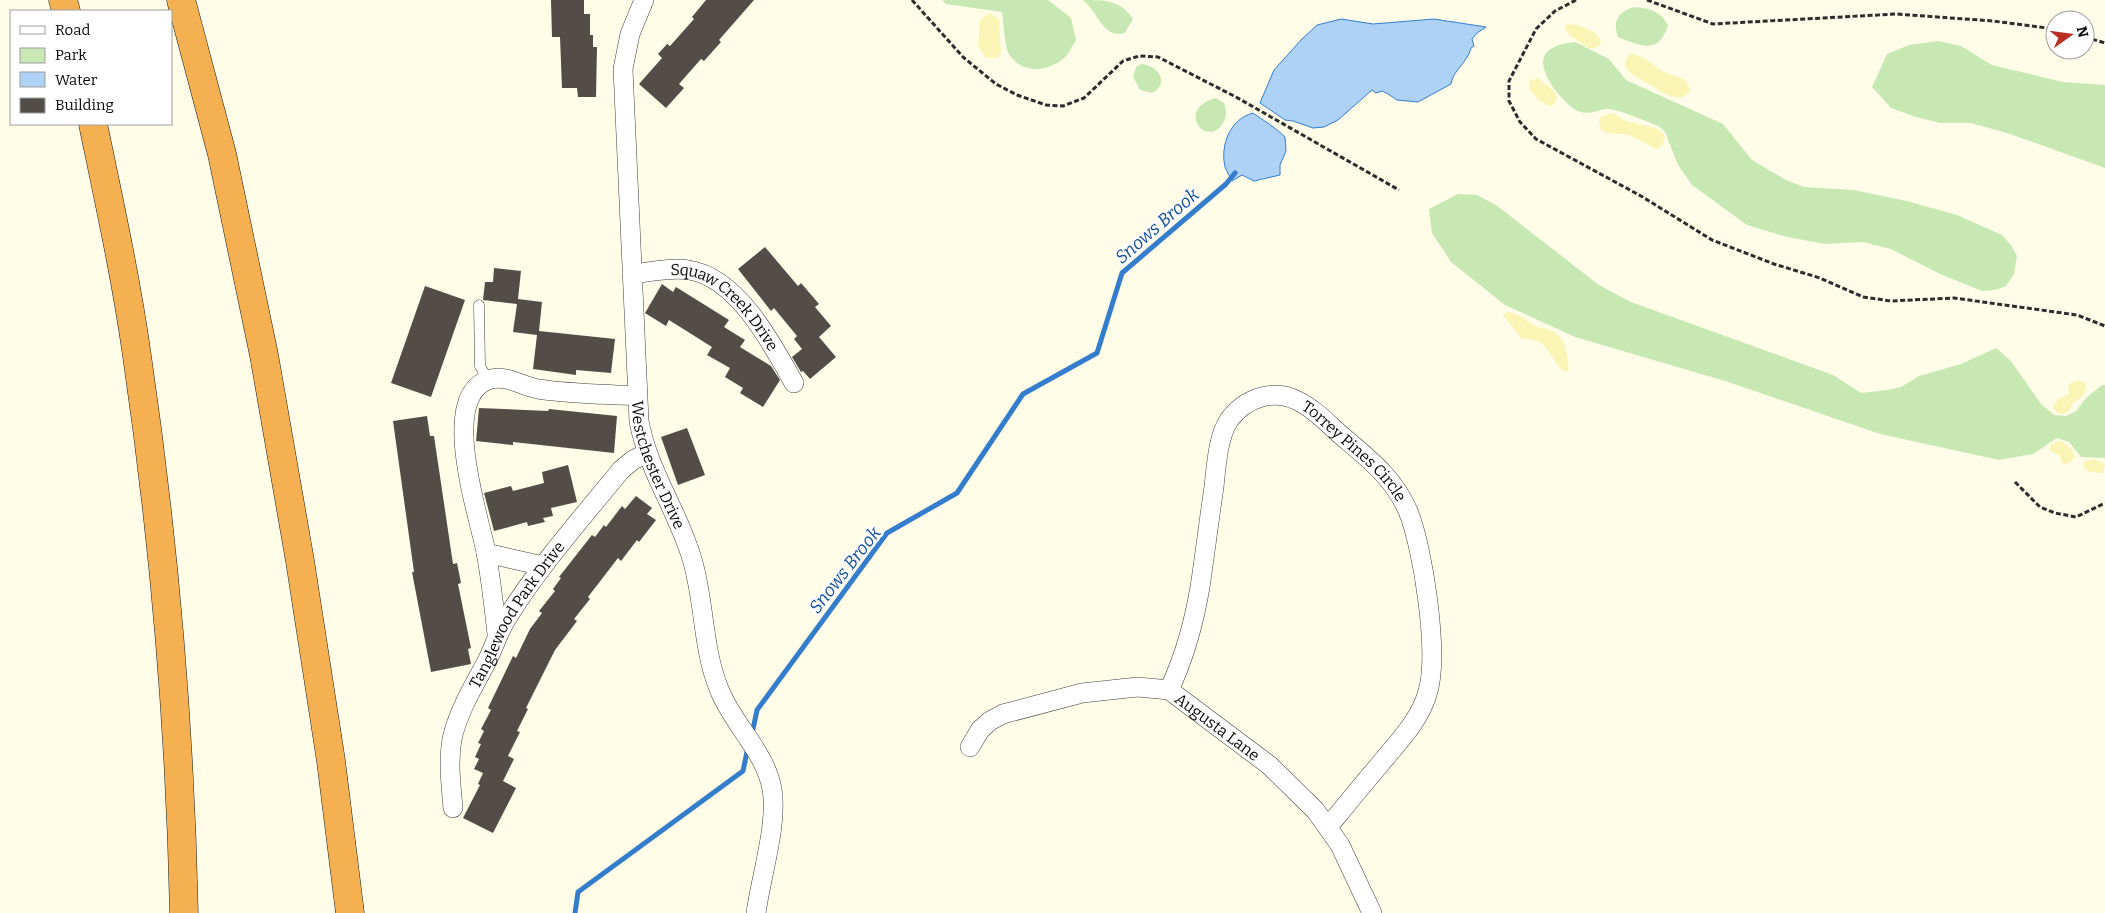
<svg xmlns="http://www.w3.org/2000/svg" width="2105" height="913" font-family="Bitter,serif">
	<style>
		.green { fill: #c8e8b3 }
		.sand { fill: #faf4b5 }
		.water { fill: #add2f6; stroke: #347dcd }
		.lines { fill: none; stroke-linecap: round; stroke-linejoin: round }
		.stream { stroke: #347dcd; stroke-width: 5 }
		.building { fill: #534d47 }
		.lane-casing { stroke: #3e3e3e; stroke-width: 11 }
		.street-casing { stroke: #3e3e3e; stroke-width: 20 }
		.highway-casing { stroke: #1c1c1c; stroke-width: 29 }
		.path { stroke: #2d2d2d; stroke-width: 3; stroke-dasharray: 5 2.5; stroke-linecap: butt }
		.lane { stroke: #fff; stroke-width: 10 }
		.street { stroke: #fff; stroke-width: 19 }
		.highway { stroke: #f5b051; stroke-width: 28 }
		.labels { text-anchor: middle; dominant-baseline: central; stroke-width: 5; stroke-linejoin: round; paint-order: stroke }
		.street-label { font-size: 16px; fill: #0b0b0b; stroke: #fff }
		.water-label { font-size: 18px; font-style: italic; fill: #15509b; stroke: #fff }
	</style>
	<rect width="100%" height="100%" fill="#fffde8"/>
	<!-- green -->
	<path class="green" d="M942 0H1048L1071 18 1076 40C1072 46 1069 55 1063 59 1047 72 1021 74 1009 54 1004 45 1004 23 1002 12L946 4Z
		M1083 0C1105 0 1121 0 1133 19L1125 33C1104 40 1097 11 1083 0Z
		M1634 7C1648 8 1662 11 1668 26 1658 55 1641 46 1618 37 1612 21 1618 12 1634 7Z
		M1938 41 1961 46 1992 65 2063 82 2105 85V168L2010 134 1971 123H1940L1916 117 1891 108 1872 87 1887 54 1909 45Z
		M1575 42 1609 59 1626 80 1723 124 1752 160 1786 180 1804 187 1854 190 1907 201 1957 215 2002 235 2011 245 2017 256 2014 274 2006 286 1995 290 1982 291 1940 274 1891 249 1863 242 1824 244 1783 236 1747 225 1692 185 1678 165 1665 132 1660 127C1649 122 1619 110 1609 109 1598 109 1589 116 1578 111 1564 105 1532 67 1547 52 1554 45 1565 43 1575 42Z
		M1142 64C1159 66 1170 84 1152 93L1140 90 1133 77 1136 67Z
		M1216 98 1224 103C1227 112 1227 118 1221 126 1204 147 1176 108 1216 98Z
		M1458 194 1477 195 1496 205 1599 285 1631 302 1833 375 1861 393 1887 390 1901 387 1919 376 1961 364 1996 348 2011 361 2041 404 2054 415 2066 416 2076 411 2086 398 2102 385H2105V458L2081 457 2069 442 2057 438 2033 454 1999 460 1880 434 1725 381 1575 337 1505 305 1451 262 1432 233 1429 209Z"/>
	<!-- sand -->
	<path class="sand" d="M990 13 999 19 1001 53 998 58H986L978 46 980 20Z
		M1570 24C1582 26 1595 29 1601 41L1600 45 1595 48H1588C1580 41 1570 38 1565 29L1566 25Z
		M1631 54 1642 57 1662 71 1685 80 1688 84 1690 92 1683 97C1679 97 1675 98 1671 96 1663 94 1656 88 1649 84 1640 79 1613 68 1631 54Z
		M1537 78 1554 91 1557 99 1553 105C1542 107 1535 96 1529 88L1530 81Z
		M1613 113 1626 121 1655 128 1663 133 1665 138 1661 147 1656 149C1648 145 1639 140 1631 136 1620 132 1610 137 1600 129L1599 119 1603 116Z
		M1507 312C1525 315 1522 319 1535 326 1540 329 1545 327 1550 330 1568 338 1566 353 1569 370L1564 372C1550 359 1547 336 1522 339L1503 315Z
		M2077 380 2085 383 2086 387 2083 396 2073 403 2069 411 2062 414 2057 413 2053 407C2056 398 2062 398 2069 394L2068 385Z
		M2061 441C2068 445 2073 449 2075 457L2070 463 2063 464 2060 456 2049 450 2051 444Z
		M2094 459 2105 464 2103 473 2089 472 2084 468V462Z"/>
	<!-- water -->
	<path class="water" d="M1341 19 1373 24 1434 19 1486 27 1477 33 1472 39 1474 46 1471 48C1468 62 1453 70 1451 84L1418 102 1397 100 1388 94 1382 91 1376 93 1372 90 1338 120 1324 127 1313 128 1293 121 1285 120 1260 103 1274 70 1301 40 1317 25Z
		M1253 113C1264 121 1275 127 1285 137L1286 151 1280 165V175L1254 181 1242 175 1232 181C1230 177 1227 172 1225 167 1220 145 1230 119 1253 113Z"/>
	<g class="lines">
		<!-- stream -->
		<path class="stream" d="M752 734 757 710 887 533 957 493 1023 394 1097 353 1122 273 1226 184 1235 173
			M575 913 578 892 743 771 748 747"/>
	</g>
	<!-- building -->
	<path class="building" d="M551 0H584V14H590V35H593V47H597L596 97H578L577 88H562L560 37H552Z
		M706 0H754L719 40 721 42 704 61 701 59 679 84 684 88 666 108 639 84 662 58 658 54 667 44 670 46 694 19 692 17Z
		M765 247 798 286 801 283 819 304 815 307 831 326 819 337 836 357 810 379 803 371 801 372 792 357 802 349 794 339 797 336 774 308 771 311 738 269Z
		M494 268 521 271 518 299 542 302 539 331 615 339 611 373 576 370V375L533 369 537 335 513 332 517 304 483 300 485 282H493Z
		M662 284 673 292 676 287 729 320 724 327 745 340 740 347 771 366 780 380 763 407 740 393 743 388 725 377 730 368 707 355 712 347 669 320 666 326 645 313Z
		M425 286 465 300 431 397 391 383Z
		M479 408 548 411 549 409 617 416 614 453 513 442V445L476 441Z
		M427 416 430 436H434L453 564 457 563 461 583 458 584 471 648 468 649 471 664 431 672 412 572H414L393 421Z
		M687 428 705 475 678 485 661 437Z
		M568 465 577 502 551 508 553 516 543 518 545 522 528 526 527 522 494 531 484 493 511 486 513 491 544 483 542 472Z
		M636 496 652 508 647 514 656 520 639 542 637 540 621 561 618 558 588 597 590 599 574 619 577 621 555 650 526 708 528 709 517 731 520 732 508 756 514 759 503 781 516 788 493 833 463 818 480 785 478 784 483 773 474 769 479 759 475 757 481 744 478 743 484 731 481 729 491 710 488 708 513 656 516 658 530 629 542 613 539 611 555 591 553 589 561 578 559 577 592 535 595 537 604 525 606 527 622 506 625 509Z"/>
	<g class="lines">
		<defs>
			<path id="lane" d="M479 305 480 366 488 380"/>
			<g id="street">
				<path id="s1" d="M644 0 630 34 623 69 639 421C648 471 678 511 692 559 705 602 702 647 719 689 733 725 765 751 772 789 778 824 761 876 756 913"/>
				<path id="s2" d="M632 274C650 272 671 267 689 270 738 278 772 344 794 383"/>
				<path d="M486 553 543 566"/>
				<path d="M497 634C494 607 491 579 486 552 479 516 437 393 491 379 507 375 522 386 538 389 571 394 604 394 637 396"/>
				<path id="s3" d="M1169 690C1185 656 1194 623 1200 587 1205 554 1209 520 1214 487 1216 468 1218 436 1229 420 1245 398 1274 388 1298 401 1315 409 1329 425 1342 436 1369 459 1394 478 1408 511 1423 547 1439 653 1428 691 1421 719 1399 741 1381 763 1363 784 1346 805 1328 827"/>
				<path id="s4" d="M970 747 980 730 990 721 1003 714 1082 693 1138 687 1169 690 1269 765 1315 810 1340 845 1372 913"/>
				<path id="s5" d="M453 808C451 785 448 762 452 739 458 712 473 687 486 663 494 648 498 632 507 618 540 565 582 518 621 470L633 460 647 453"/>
			</g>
			<path id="highway" d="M63 0 66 11
				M181 0 222 154 264 355 300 561 331 761 350 913
				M93 124C109 201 126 278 137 356 164 540 180 726 184 913"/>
		</defs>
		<!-- lane casing -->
		<use href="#lane" class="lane-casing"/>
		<!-- street casing -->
		<use href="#street" class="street-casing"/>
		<!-- highway casing -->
		<use href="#highway" class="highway-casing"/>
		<!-- path -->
		<path class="path" d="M912 0 963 57 996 84 1017 95 1046 105 1063 106 1084 98 1123 61 1139 56 1158 57 1236 97 1399 190
			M1576 0 1555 11 1536 29 1509 81V101L1520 122 1536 139 1641 196 1712 240 1774 264 1820 278 1863 297 1891 301 1954 298 2077 315 2105 326
			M1647 0 1713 24 1896 14 1993 21 2055 29
			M2085 37 2105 43
			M2015 482 2040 507 2055 513 2076 517 2105 503"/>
		<!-- lane -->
		<use href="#lane" class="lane"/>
		<!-- street -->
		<use href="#street" class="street"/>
		<!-- highway -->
		<use href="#highway" class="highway"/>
	</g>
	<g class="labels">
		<!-- street labels -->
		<g class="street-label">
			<text stroke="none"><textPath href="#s2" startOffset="108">Squaw Creek Drive</textPath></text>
			<text stroke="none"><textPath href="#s3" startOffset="432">Torrey Pines Circle</textPath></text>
			<text stroke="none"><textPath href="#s1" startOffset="472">Westchester Drive</textPath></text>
			<text stroke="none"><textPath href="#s5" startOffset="210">Tanglewood Park Drive</textPath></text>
			<text stroke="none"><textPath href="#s4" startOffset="278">Augusta Lane</textPath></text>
		</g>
		<!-- water labels -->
		<g class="water-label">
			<text transform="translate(1157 226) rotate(-41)">Snows Brook</text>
			<text transform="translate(845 570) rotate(-52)">Snows Brook</text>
		</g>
	</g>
	<!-- legend -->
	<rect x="10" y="10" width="162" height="115" fill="#ffffff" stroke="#9d9d9d"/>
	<rect x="20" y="26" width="25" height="8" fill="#ffffff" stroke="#9d9d9d"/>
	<text x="55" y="35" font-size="15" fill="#0b0b0b">Road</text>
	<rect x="20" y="48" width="25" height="15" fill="#c8e8b3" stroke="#9d9d9d"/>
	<text x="55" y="60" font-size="15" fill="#0b0b0b">Park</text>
	<rect x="20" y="72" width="25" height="15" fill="#add2f6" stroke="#9d9d9d"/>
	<text x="55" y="85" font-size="15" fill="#0b0b0b">Water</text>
	<rect x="20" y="98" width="25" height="15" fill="#534d47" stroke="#9d9d9d"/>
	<text x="55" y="110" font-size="15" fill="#0b0b0b">Building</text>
	<!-- north arrow -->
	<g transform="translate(2070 35) rotate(76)"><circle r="24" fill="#ffffff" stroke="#9d9d9d"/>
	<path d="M0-4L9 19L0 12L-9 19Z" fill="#b92f24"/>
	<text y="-8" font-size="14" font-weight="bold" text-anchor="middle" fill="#0b0b0b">N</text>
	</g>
</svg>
